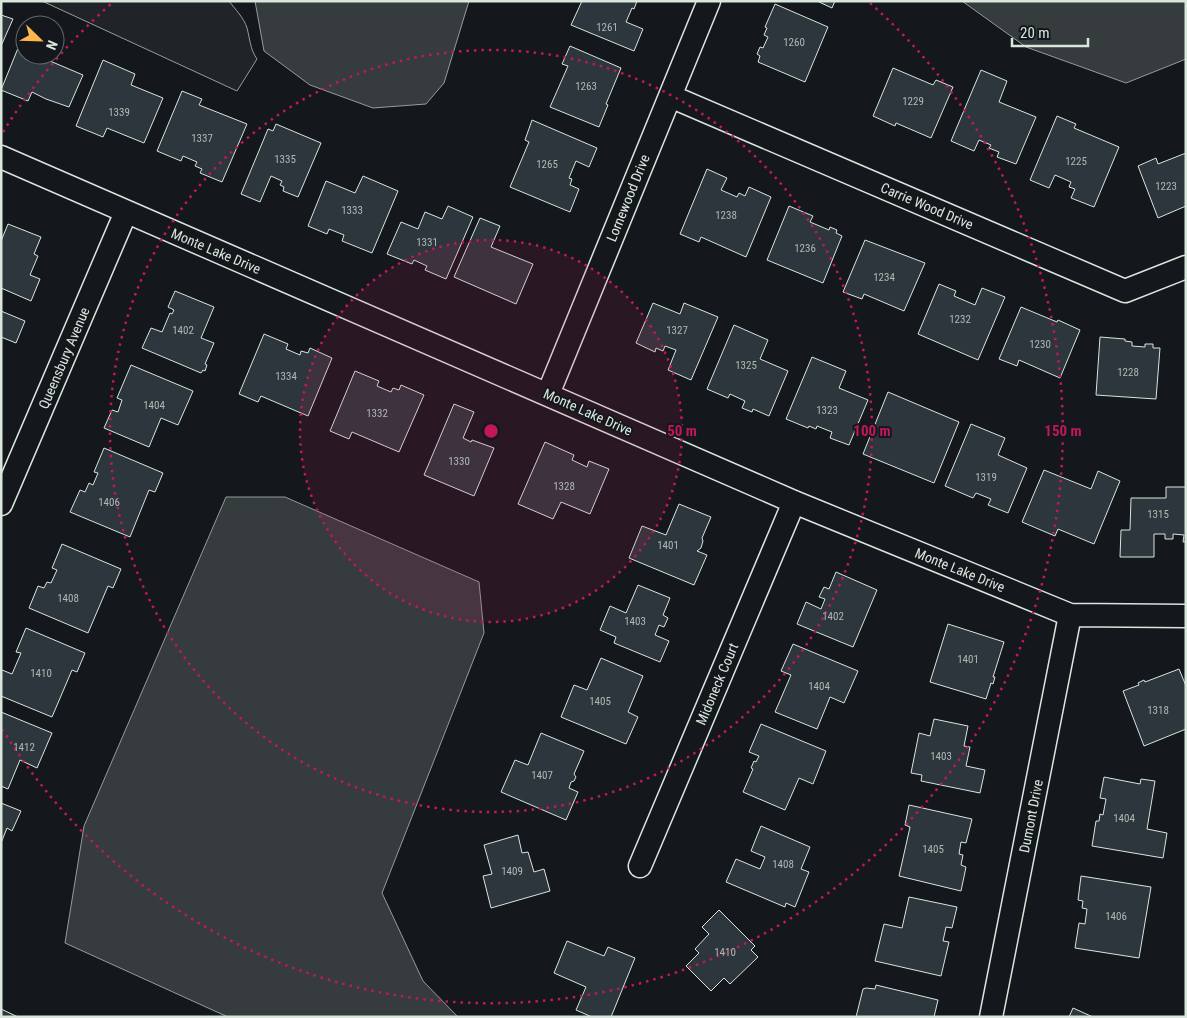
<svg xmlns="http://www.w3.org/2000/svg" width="1187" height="1018" font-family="'Roboto Condensed',sans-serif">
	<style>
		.green { fill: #202428; stroke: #939e99 }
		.water { fill: #363b3e; stroke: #939e99 }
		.building { fill: #2c363c; stroke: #d8e6dc }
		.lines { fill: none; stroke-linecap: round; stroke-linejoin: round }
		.minor-casing { stroke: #d8e6dc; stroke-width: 25 }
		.minor { stroke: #14181c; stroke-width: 22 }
		.ring { fill: none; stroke: #c2185b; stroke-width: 2.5; stroke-dasharray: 2.5 5 }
		.labels { text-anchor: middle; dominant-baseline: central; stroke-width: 4; stroke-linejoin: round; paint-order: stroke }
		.number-label { font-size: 11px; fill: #adbab4 }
		.street-label { font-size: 14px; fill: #d8e6dc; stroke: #14181c }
		.centre { fill: #c2185b; stroke: #14181c; stroke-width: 2.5 }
		.ring-label { font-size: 15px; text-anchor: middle; font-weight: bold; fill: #c2185b; stroke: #14181c; stroke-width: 4; stroke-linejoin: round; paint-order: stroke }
	</style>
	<rect width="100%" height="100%" fill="#14181c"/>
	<!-- green -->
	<path class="green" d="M42 1H229C235 9 244 18 247 28 250 39 250 49 257 59L237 91Z"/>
	<!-- water -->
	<path class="water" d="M255 1H469L444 83 426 104 373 108 310 85 264 51Z
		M962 1H1186V59L1126 83 1026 47Z
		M226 497H285L479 582 484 633 382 893 423 981 458 1017H228L65 943 84 826Z"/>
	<!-- building -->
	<path class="building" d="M582 1H637L634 9 632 8 626 22 643 29 634 51 571 25Z
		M817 1H835L832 8Z
		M775 4 828 27 805 82 758 62 760 56 757 54 760 47 763 48 768 37 764 35 767 28 765 27Z
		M1 15 13 19 1 46Z
		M25 31V55H53L50 61 83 75 69 107 46 99 32 92 28 101 1 90Z
		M570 46 621 68 606 104 608 105 599 127 550 107 568 66 562 64Z
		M103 60 135 74 131 85 163 98 144 143 107 128 103 137 76 126Z
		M893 68 933 85 936 80 953 87 931 138 896 123 895 126 873 116Z
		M981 70 1007 81 999 102 1036 117 1016 164 997 157 999 152 989 148 991 145 979 140 974 151 951 141Z
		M182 91 202 99 199 105 247 124 222 182 200 173 202 169 195 166 197 162 183 156 181 161 157 151Z
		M1057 116 1076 124 1074 128 1119 147 1094 207 1071 198 1075 189 1069 187 1071 182 1055 175 1049 188 1030 180Z
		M532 120 597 148 589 167 576 161 569 178 572 179 570 185 579 189 570 212 510 187 529 142 525 140Z
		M276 124 321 143 298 197 283 191 284 187 280 185 282 181 271 176 260 202 241 194 268 129 273 131Z
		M1186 153V206L1158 218 1138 166 1156 158 1158 164Z
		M707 169 727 178 721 190 737 197 739 193 745 196 749 187 771 197 746 257 701 237 699 242 680 234Z
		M363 176 398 191 372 253 342 241 344 235 329 229 327 234 308 226 326 181 355 193Z
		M448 206 473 217 446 279 425 270 427 266 414 260 412 264 387 254 401 222 418 229 425 212 442 219Z
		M789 206 813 216 810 222 829 230 830 227 837 230 836 233 842 236 823 283 767 260Z
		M480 218 500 226 491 247 533 264 516 304 454 277Z
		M8 224 41 237 34 254 38 256 30 275 40 279 31 301 1 288V241Z
		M865 240 925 263 904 311 864 294 862 299 843 292Z
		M939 284 956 291 954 296 975 305 982 288 1005 297 978 360 918 334Z
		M175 291 214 307 201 338 214 343 205 364 207 365 205 371 203 370 201 373 142 348 151 328 162 332 170 313 172 314 174 310 168 307Z
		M653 303 680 314 684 303 718 317 691 380 668 370 676 350 665 346 663 351 656 348 655 352 636 343Z
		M1021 307 1057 322 1058 320 1080 330 1060 378 1019 360 1017 366 999 359Z
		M1 311 25 321 16 343 1 337Z
		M734 325 768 340 760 359 788 371 769 416 753 409 752 412 742 408 745 401 730 394 728 398 707 389Z
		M264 334 288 344 286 349 300 355 301 351 308 353 310 348 332 358 308 416 261 396 258 402 239 394Z
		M1100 337 1125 339V341L1132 342V346L1145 347V344H1153V348H1160L1156 399 1096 395Z
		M812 357 846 371 839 388 868 400 849 445 830 438 832 432 817 426 816 429 809 426 808 428 786 419Z
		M131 365 193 391 178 425 161 418 149 447 104 428 112 410 118 412 122 400 117 398Z
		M355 371 379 381 377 386 391 392 393 388 399 390 401 385 424 395 399 452 352 432 349 439 330 431Z
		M888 392 959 422 934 483 863 454Z
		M454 404 474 412 463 438 471 442 472 440 494 448 474 496 424 475Z
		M971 424 1005 438 998 455 1027 468 1008 513 988 505 991 499 976 493 973 498 945 486Z
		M545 442 574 455 572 460 587 467 589 461 609 469 590 514 561 502 553 519 518 504Z
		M104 448 163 473 155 492 149 490 130 537 70 512 80 490 85 492 89 483 93 485 98 473 94 472Z
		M1044 470 1091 489 1098 471 1120 481 1094 544 1058 529 1055 536 1022 522Z
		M1166 487H1186V542H1183L1184 535 1173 534V539H1165V534H1154V557H1120L1121 530H1130L1131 498H1166Z
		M679 504 711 517 702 538 703 541 701 548 697 551 707 555 694 585 629 558 642 526 666 535Z
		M62 544 121 569 113 588 108 586 88 633 29 608 38 586 44 588 47 582 51 583 57 570 52 568Z
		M836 572 877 590 853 647 797 624 806 602 821 609 825 599 819 597 824 587 829 589Z
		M638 585 670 598 663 615 668 618 664 627 659 625 655 635 669 641 660 662 614 643 616 637 600 630 610 606 626 613Z
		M948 624 1004 642 993 677H995L993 684 991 683 986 699 930 682Z
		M26 628 85 653 77 672 72 670 52 717 1 696V672L2 670 12 674 21 653 16 652Z
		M793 644 858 671 844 703 830 697 817 729 775 712 791 675 781 671Z
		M601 658 643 676 628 712 638 717 626 744 561 717 574 685 587 690Z
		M1179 669 1186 686V729L1144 746 1123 691 1139 685 1138 683 1144 680 1145 682Z
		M1 712 52 733 37 768 20 760 8 789 1 786Z
		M934 719 968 726 964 746 970 747 966 766 985 770 980 793 921 781 922 775 911 773 919 733 930 736Z
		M761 724 826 751 813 784 799 778 785 810 743 792 753 769 751 768 754 761 756 762 759 756 749 752Z
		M541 733 584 751 574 774 576 777 574 781 571 782 569 788 578 792 566 820 501 792 515 760 528 765Z
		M1104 777 1140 784 1141 779 1155 781 1147 829 1167 833 1163 858 1092 846 1096 821H1099L1100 814 1103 815 1106 799 1100 798Z
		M1 803 21 811 12 831 7 828 1 843Z
		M909 805 972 819 966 843 961 842 959 854 963 855 961 865 966 867 961 891 899 876 910 827 905 825Z
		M761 826 810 847 801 869 809 872 795 907 786 903 785 907 726 882 736 859 760 869 765 857 751 851Z
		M518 835 522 853 528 852 534 872 544 869 550 891 491 908 483 876 492 874 484 845Z
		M1081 876 1151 887 1139 958 1075 948 1079 923 1085 924 1087 909 1082 908 1083 901 1078 900Z
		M909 897 957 907 952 928 946 927 943 941 949 942 941 976 875 961 884 924 902 928Z
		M719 910 755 946 751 950 758 957 730 984 724 978 711 991 686 966 699 953 695 949 709 934 702 927Z
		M567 941 604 956 608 947 635 958 611 1017H592L576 1010 586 987 554 973Z
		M876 985 938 1000 934 1017H856L863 989 866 988 875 989Z
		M1073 1008 1093 1017H1069Z
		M1 1009 18 1017H1Z"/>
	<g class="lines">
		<defs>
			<path id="minor" d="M670 96 1125 291 1186 267
				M1 157 794 502 1070 615 1186 616
				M548 394 709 1
				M1 504 126 212
				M640 866 794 502
				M991 1017 1070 615"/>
		</defs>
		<!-- minor casing -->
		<use href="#minor" class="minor-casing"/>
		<!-- minor -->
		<use href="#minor" class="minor"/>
	</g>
	<!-- distance rings -->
	<circle cx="491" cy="431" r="191" fill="#c2185b" fill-opacity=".12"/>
	<g class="ring">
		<circle cx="491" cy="431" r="191"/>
		<circle cx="491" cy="431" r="381"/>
		<path d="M3 132A572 572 0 0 1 112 3M870 3A572 572 0 1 1 3 730"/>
	</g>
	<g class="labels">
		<!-- number labels -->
		<g class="number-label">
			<text x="607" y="27">1261</text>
			<text x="794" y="42">1260</text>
			<text x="586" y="86">1263</text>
			<text x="913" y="101">1229</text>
			<text x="119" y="112">1339</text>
			<text x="202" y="138">1337</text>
			<text x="285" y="159">1335</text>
			<text x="1076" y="161">1225</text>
			<text x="547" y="164">1265</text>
			<text x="1166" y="186">1223</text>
			<text x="352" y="210">1333</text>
			<text x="726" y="215">1238</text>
			<text x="427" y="242">1331</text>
			<text x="805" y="248">1236</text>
			<text x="884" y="277">1234</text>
			<text x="960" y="319">1232</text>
			<text x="183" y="330">1402</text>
			<text x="677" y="330">1327</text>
			<text x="1040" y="344">1230</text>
			<text x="746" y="365">1325</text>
			<text x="1128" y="372">1228</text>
			<text x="286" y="376">1334</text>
			<text x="154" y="405">1404</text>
			<text x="827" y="410">1323</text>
			<text x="377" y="413">1332</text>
			<text x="459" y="461">1330</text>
			<text x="986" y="477">1319</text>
			<text x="564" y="486">1328</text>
			<text x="109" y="502">1406</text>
			<text x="1158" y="514">1315</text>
			<text x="668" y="545">1401</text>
			<text x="68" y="598">1408</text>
			<text x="833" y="616">1402</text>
			<text x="635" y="621">1403</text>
			<text x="968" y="659">1401</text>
			<text x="41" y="673">1410</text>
			<text x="819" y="686">1404</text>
			<text x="600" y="701">1405</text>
			<text x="1158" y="710">1318</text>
			<text x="24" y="747">1412</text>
			<text x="941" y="756">1403</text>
			<text x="542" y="775">1407</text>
			<text x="1124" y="818">1404</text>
			<text x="933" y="849">1405</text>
			<text x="783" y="864">1408</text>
			<text x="512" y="871">1409</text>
			<text x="1116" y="916">1406</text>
			<text x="725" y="952">1410</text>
		</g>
		<!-- street labels -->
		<g class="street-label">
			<text transform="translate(628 198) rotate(-68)">Lornewood Drive</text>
			<text transform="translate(927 206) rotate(23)">Carrie Wood Drive</text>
			<text transform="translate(216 251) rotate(23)">Monte Lake Drive</text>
			<text transform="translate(64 358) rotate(-67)">Queensbury Avenue</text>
			<text transform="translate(588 412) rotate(24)">Monte Lake Drive</text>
			<text transform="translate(960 570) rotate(22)">Monte Lake Drive</text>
			<text transform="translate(717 684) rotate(-67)">Midoneck Court</text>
			<text transform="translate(1031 816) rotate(-79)">Dumont Drive</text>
		</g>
	</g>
	<circle cx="491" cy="431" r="8" class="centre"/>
	<g class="ring-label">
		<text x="682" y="436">50 m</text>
		<text x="872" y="436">100 m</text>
		<text x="1063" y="436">150 m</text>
	</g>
	<!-- border -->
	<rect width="1187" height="1018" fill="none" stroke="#d8e6dc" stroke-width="5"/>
	<!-- north arrow -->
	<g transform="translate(40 40) rotate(113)"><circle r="24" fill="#14181c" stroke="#626a69"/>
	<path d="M0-4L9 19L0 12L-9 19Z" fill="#ffb74d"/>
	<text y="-8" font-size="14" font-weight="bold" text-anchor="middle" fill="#d8e6dc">N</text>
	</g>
	<!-- scale -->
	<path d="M1012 38v8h76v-8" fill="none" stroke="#d8e6dc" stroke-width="2.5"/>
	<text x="1020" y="38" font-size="15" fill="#d8e6dc" stroke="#14181c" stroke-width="4" paint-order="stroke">20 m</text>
</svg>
